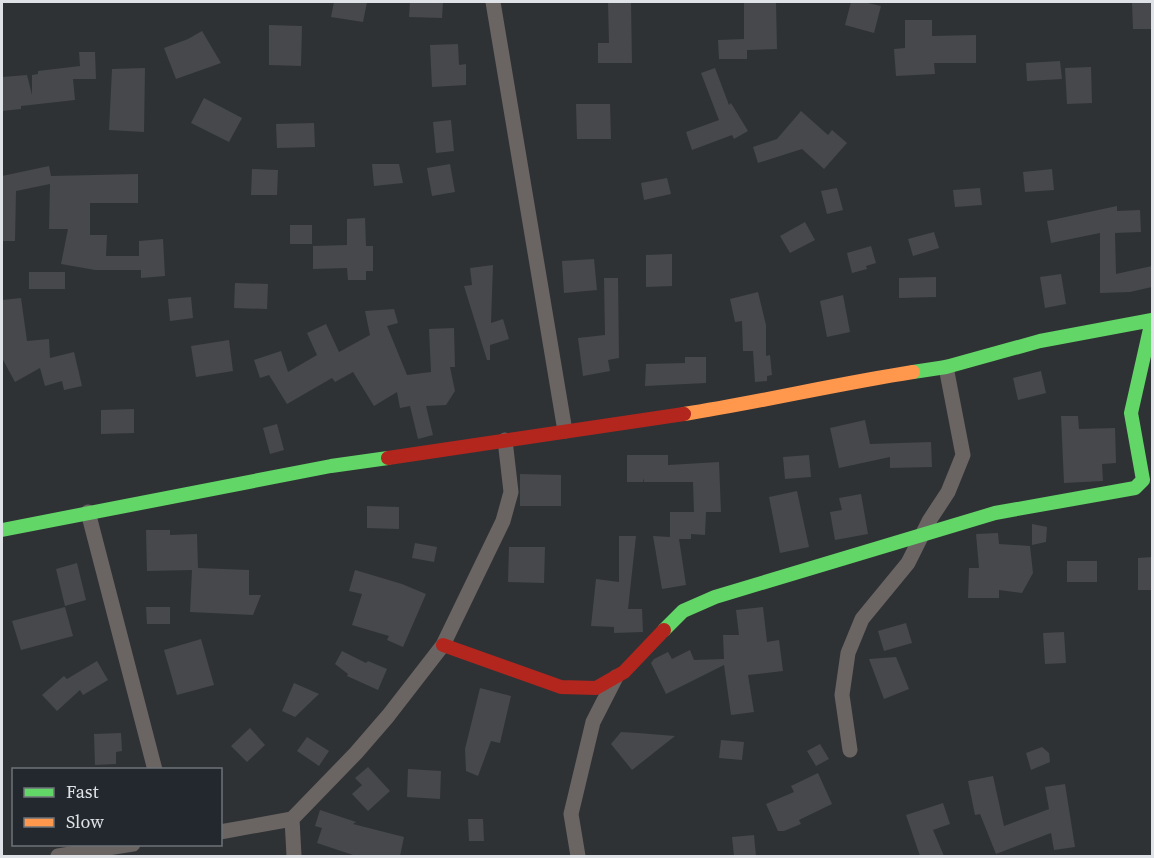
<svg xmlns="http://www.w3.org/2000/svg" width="1154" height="858" font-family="'Source Serif 4',serif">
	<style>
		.building { fill: #46484b }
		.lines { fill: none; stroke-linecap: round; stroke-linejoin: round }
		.street { stroke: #6a6563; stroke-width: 15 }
		.fast { stroke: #63d668; stroke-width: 14 }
		.slow { stroke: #ff974d; stroke-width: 14 }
		.jam { stroke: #b3261e; stroke-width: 14 }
	</style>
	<rect width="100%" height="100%" fill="#2f3235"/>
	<!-- building -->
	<path class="building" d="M334 2H367L363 22 331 17Z
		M410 2H443L442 18 409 17Z
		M608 2H631L632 63H598V43H609Z
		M744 2H776L777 49 747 50V59H719L718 40 744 39Z
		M851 2H863L881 6 874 33 845 25Z
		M1132 2H1152V29H1133Z
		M905 20H932V36L976 35V63H934L935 74 896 76 894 49 905 48Z
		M269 25 302 26 301 66 269 65Z
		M202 31 221 63 176 79 164 48 188 39Z
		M458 44 459 65 466 64V85L432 87 430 45Z
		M79 52H95L96 79H73L75 100 21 106V109L2 111V77L27 75 32 95V75L38 74V71L80 66Z
		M1060 61 1062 79 1027 81 1026 63Z
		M1091 67 1092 103 1067 104 1065 68Z
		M145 68 144 132 109 130 112 69Z
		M715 68 729 105 731 103 748 131 734 139 732 135 692 150 686 132 719 120 701 73Z
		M204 98 242 118 229 142 191 123Z
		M576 104H610L611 139H577Z
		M801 111 828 135 832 130 847 143 824 169 802 149 758 163 753 147 777 139Z
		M451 120 454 151 436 153 433 122Z
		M314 123 315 147 277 148 276 124Z
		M372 164H399L403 183 374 186Z
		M450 164 455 192 432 196 427 168Z
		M49 166 51 176 138 174V203H90V235H107L106 256H139V241L163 239 165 276 141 278V270H95L61 264 68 229H49L50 184 16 191 15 241H2V176Z
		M252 169 278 170 277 195H251Z
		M1052 169 1054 190 1025 192 1023 172Z
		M667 178 671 194 644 200 641 183Z
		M837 188 843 210 827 214 821 191Z
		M980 188 982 205 955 207 953 190Z
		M1117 206V211L1140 210 1141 232 1115 233 1116 274 1152 266V287L1130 292 1100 293V233L1051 243 1047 221Z
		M365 218 366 246H373V271H366V280H348L347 268 313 269V246L347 245V219Z
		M805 222 815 240 790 253 780 236Z
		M290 225H312V244H290Z
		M934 232 939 248 913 256 908 239Z
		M871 246 876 263 866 266 867 269 852 273 847 253Z
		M672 254V286L646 287V255Z
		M594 259 597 290 564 293 562 261Z
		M493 265 491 323 503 319 509 339 490 345V360H487L464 286 472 285 470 268Z
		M29 272H65V289H29Z
		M1061 274 1066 304 1045 308 1040 277Z
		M936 277V297L899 298V278Z
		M604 278H618L619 358 608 360 610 371 583 376 578 338 605 335Z
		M235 283 268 284 267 309 234 308Z
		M758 292 766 325V356L770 355 772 375 767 376V381L755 382 753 351H743L742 321 735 322 730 299Z
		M843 295 850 332 827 337 820 301Z
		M191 297 193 318 170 321 168 299Z
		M21 298 27 341 49 339 50 358 74 352 82 386 64 390 62 381 45 386 40 368 15 382 2 358V300Z
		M394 309 398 323 387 326 407 375 431 372 429 329 454 328 455 367H450L455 391 446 405 426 406 433 435 418 439 410 406 400 408 397 392 374 406 353 372 335 382 332 378 287 404 269 375 260 378 254 360 281 351 288 372 317 355 307 333 326 324 339 352 370 335 365 311Z
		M229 340 233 371 196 377 191 346Z
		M685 357H706V383L645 386 646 364 685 363Z
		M1041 371 1046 393 1018 400 1013 378Z
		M134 409V433L101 434V410Z
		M1061 416H1078L1079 429 1115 428 1116 463 1102 464 1103 481 1064 483Z
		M865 420 870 444 931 442 932 467 890 468V457L839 468 830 428Z
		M277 424 284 450 270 454 263 428Z
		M627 455H668V465L719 462 721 512H695H706L705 535 691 534V539H679L686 585 662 589 653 536 670 537V512H694L693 482H644V478L643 482H627Z
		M809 455 811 477 785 479 783 457Z
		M520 474 561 475V506H520Z
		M797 491 809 547 780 553 769 497Z
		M861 494 868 534 835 540 830 512 842 510 839 498Z
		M367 506 399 507V529L367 528Z
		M1032 524 1047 527 1046 542 1032 545Z
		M146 530H170V535L197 534 198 568 249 570V595H261L253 615 190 612 192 570 147 571Z
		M998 533 999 544 1030 546 1033 573 1022 593 999 590V598H968L969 568H979L976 534Z
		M619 536H636L628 609H642L643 632 614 633V627L591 626 596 579 619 582Z
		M415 543 437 547 434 562 412 558Z
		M509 547H545L544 583 508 582Z
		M1152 557V590H1138V558Z
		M1067 561H1097V582H1067Z
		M77 563 86 600 65 606 56 569Z
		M355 570 402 584 426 594 403 647 387 640 389 636 352 625 362 594 349 591Z
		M65 607 73 636 21 650 12 621Z
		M146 607H170V624H147Z
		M763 607 767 642 779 640 783 671 748 675 754 712 731 715 724 665 666 694 651 663 654 659 668 652 672 659 690 650 694 660 724 659 723 635H739L736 610Z
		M906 623 912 643 884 651 878 631Z
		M1064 632 1066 663 1045 664 1043 633Z
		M201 639 214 685 177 695 164 650Z
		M342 651 366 663 368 661 387 669 378 690 347 676 348 674 335 664Z
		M896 657 909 689 884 699 869 659Z
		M97 661 108 680 83 695 80 690 57 711 42 695 64 676 67 679Z
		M294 683 319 694 295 717 282 711Z
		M480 688 511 696 500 743 491 741 478 776 466 771 465 749Z
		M250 728 265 745 247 762 231 746Z
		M621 732 638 733 675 736 632 770 611 744Z
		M121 733 122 751 116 752V764L95 765 94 734Z
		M307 737 329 751 319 766 297 751Z
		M721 740 744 742 742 760 719 758Z
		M820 744 829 759 816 766 807 751Z
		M1042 747 1049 753 1050 762 1031 770 1026 753Z
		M368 767 390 791 368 811 352 794 362 785 355 778Z
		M408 769 441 771 440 799 407 797Z
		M818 773 832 804 799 820 801 824 784 831H778L766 804 794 792 791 786Z
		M993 776 1004 826 1049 809 1045 787 1065 784 1075 847 1054 850 1051 833 996 854 980 814 975 815 968 781Z
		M943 803 950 824 933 830 944 856H920L906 815Z
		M320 810 356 822 353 824 404 837 400 856H356L317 843 322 828 315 826Z
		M468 819H483L484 841H469Z
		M754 835 756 856H734L732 837Z"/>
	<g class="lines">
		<!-- street -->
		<path class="street" d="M493 2 565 431
			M88 512 155 770
			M850 750 842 695 848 653 862 619 908 563 929 521 948 492 963 455 946 367
			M292 819 294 856
			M220 832 292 819 356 753 388 716 443 645 503 521 511 492 505 440
			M58 856 133 844
			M578 856 571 814 593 722 616 677"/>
		<!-- fast -->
		<path class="fast" d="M913 372 946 367 1040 341 1152 320
			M2 530 331 466 388 458
			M664 630 683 611 715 597 995 513 1135 488 1143 480 1131 413 1152 320"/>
		<!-- slow -->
		<path class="slow" d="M684 414C760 402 836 384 913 372"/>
		<!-- jam -->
		<path class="jam" d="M388 458 684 414
			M443 645 561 687 596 688 624 672 664 630"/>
	</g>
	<!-- border -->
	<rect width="1154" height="858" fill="none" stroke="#dfe3e7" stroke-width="6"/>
	<!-- legend -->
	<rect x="12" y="768" width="210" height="78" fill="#23282e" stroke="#6e7378" stroke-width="1.5"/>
	<rect x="24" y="788" width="30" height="9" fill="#63d668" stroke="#6e7378" stroke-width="1.5"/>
	<text x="66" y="798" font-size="18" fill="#dfe3e7">Fast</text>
	<rect x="24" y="818" width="30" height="9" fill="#ff974d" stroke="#6e7378" stroke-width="1.5"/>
	<text x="66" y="828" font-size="18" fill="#dfe3e7">Slow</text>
</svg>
